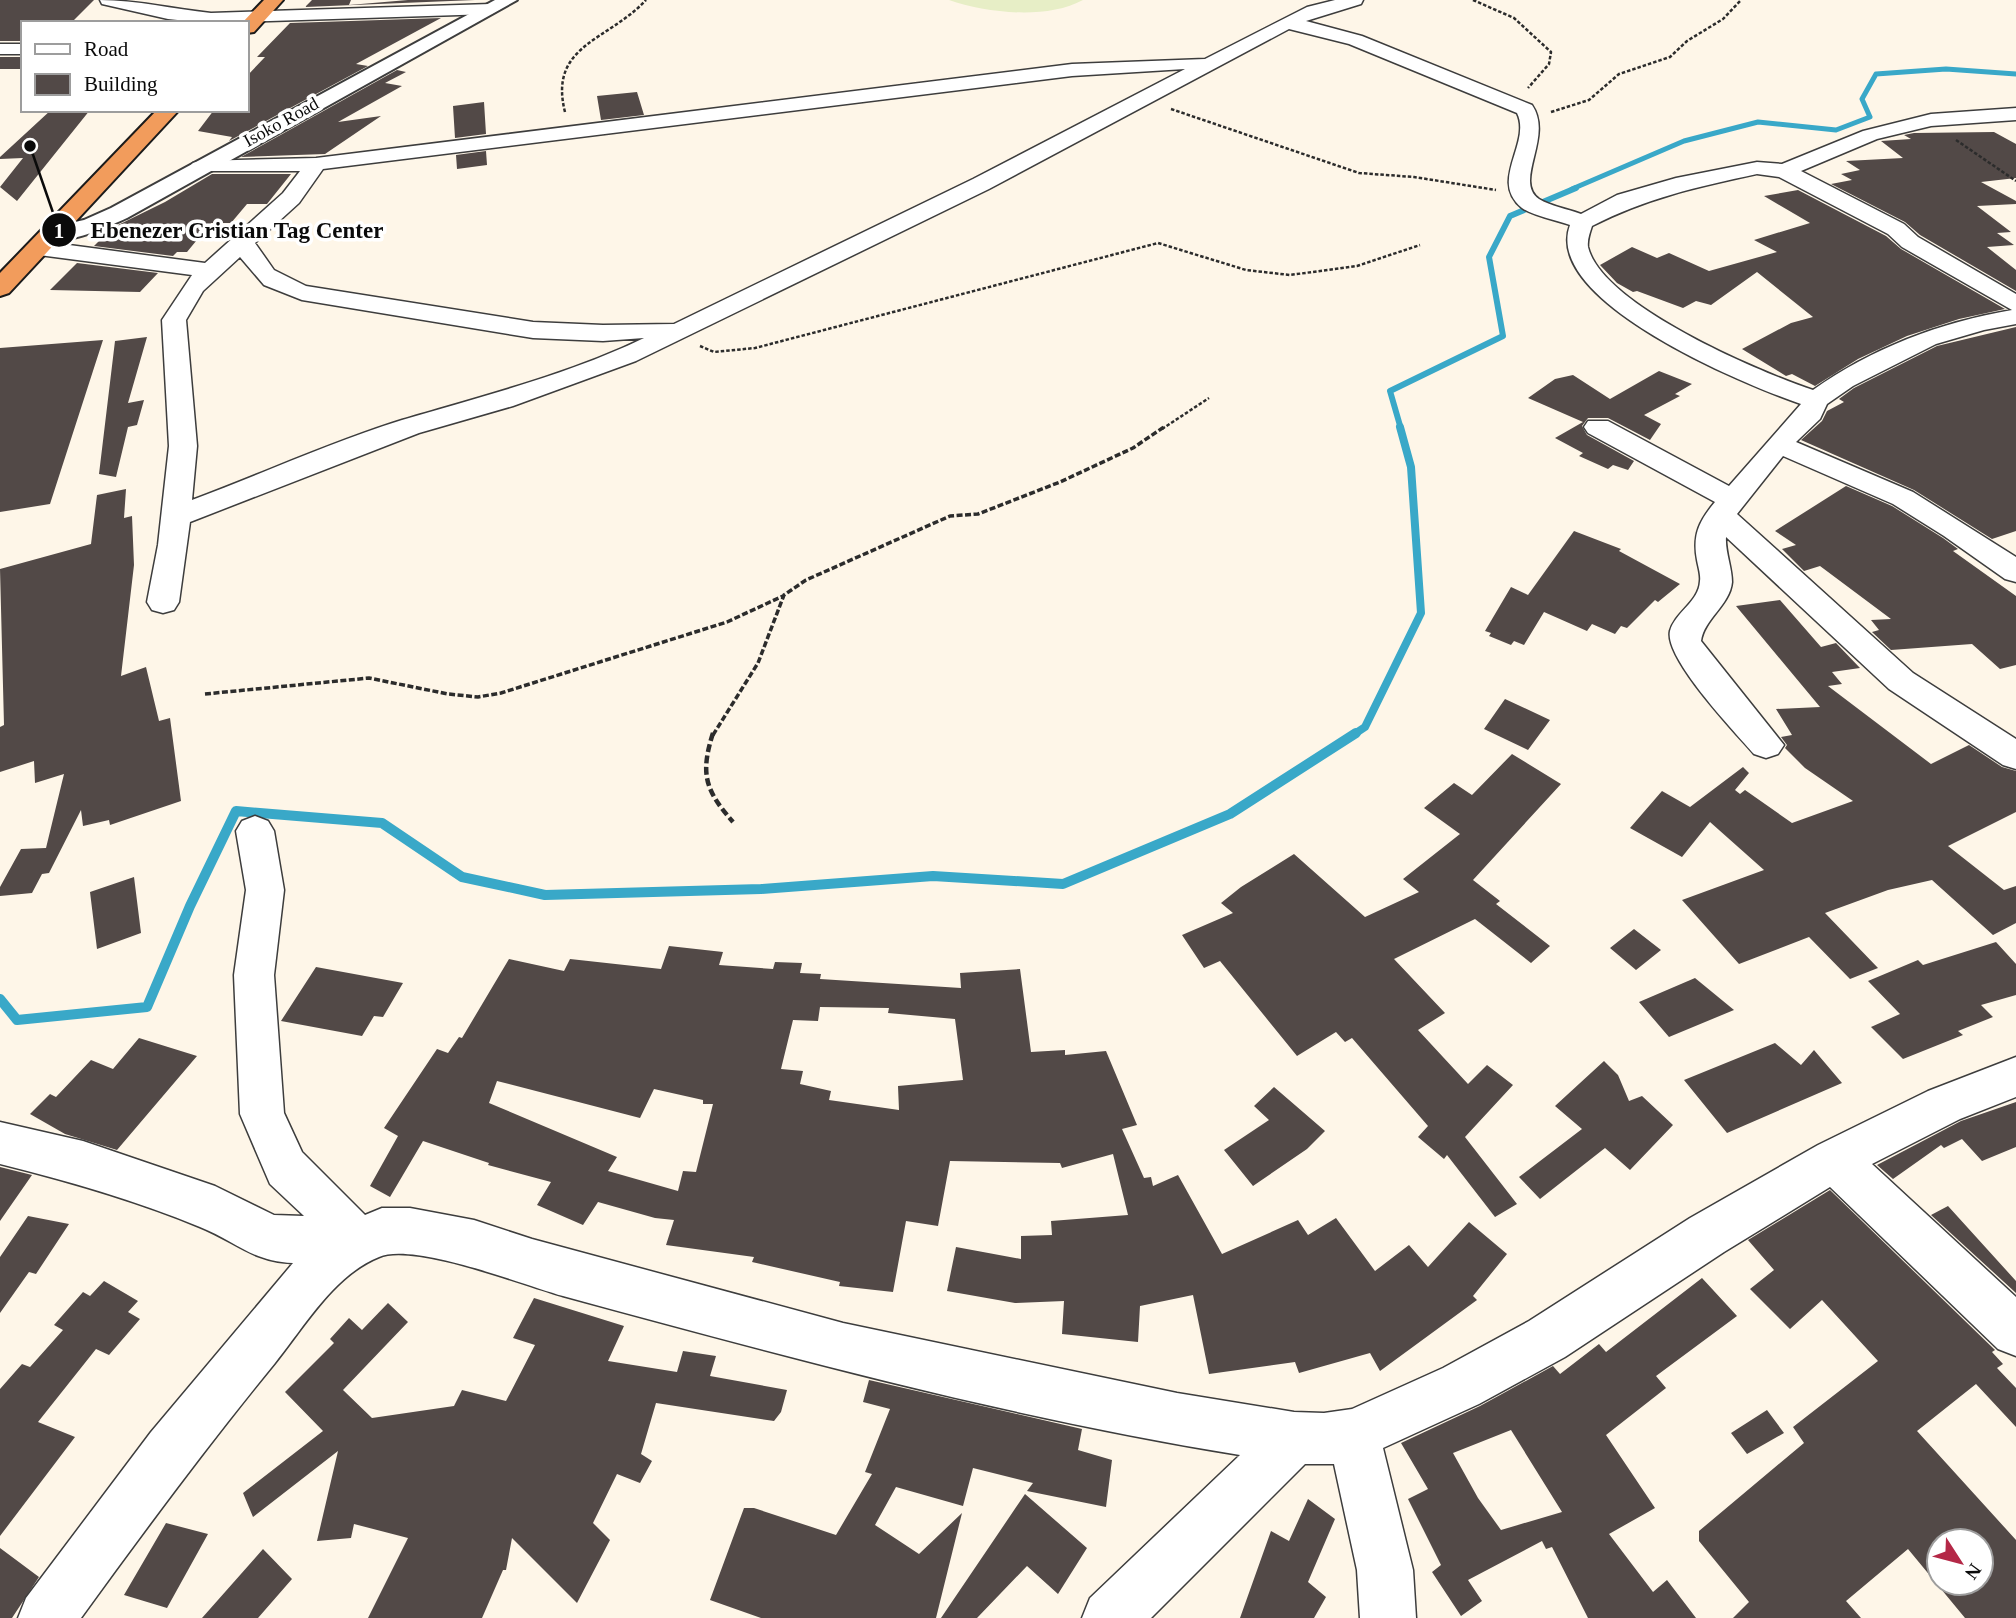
<svg xmlns="http://www.w3.org/2000/svg" width="2016" height="1618" font-family="'Times New Roman',serif">
	<style>
		.pitch { fill: #e7eec6 }
		.lines { fill: none; stroke-linecap: round; stroke-linejoin: round }
		.stream-far3 { stroke: #39a8c8; stroke-width: 5 }
		.stream-far2 { stroke: #39a8c8; stroke-width: 6 }
		.stream-far1 { stroke: #39a8c8; stroke-width: 8 }
		.stream { stroke: #39a8c8; stroke-width: 10 }
		.building { fill: #524947; fill-rule: evenodd }
		.minor-casing { stroke: #3d3d3d; stroke-width: 3 }
		.tertiary-casing { stroke: #3d3d3d; stroke-width: 4 }
		.trunk-casing { stroke: #1b1b1b; stroke-width: 4 }
		.path-far2 { stroke: #2c2c2c; stroke-width: 2.5; stroke-dasharray: 3.5 2; stroke-linecap: butt }
		.path-far1 { stroke: #2c2c2c; stroke-width: 3.5; stroke-dasharray: 6 2.5; stroke-linecap: butt }
		.path { stroke: #2c2c2c; stroke-width: 4.5; stroke-dasharray: 8 3.5; stroke-linecap: butt }
		.minor { fill: #fff; fill-rule: evenodd }
		.tertiary { fill: #fff; fill-rule: evenodd }
		.trunk { fill: #f29c5c; fill-rule: evenodd }
		.labels { text-anchor: middle; dominant-baseline: central; stroke-width: 7; stroke-linejoin: round; paint-order: stroke }
		.far-street-label { font-size: 18px; fill: #0a0a0a; stroke: #fff }
		.leader { fill: none; stroke: #0a0a0a; stroke-width: 2.5 }
		.callout-dot { fill: #0a0a0a; stroke: #fff; stroke-width: 2.5 }
		.mark-label { font-size: 21px; text-anchor: middle; font-weight: bold; fill: #fff }
		.callout-label { font-size: 23px; text-anchor: middle; font-weight: bold; fill: #0a0a0a; stroke: #fff; stroke-width: 7; stroke-linejoin: round; paint-order: stroke }
	</style>
	<rect width="100%" height="100%" fill="#fef6e8"/>
	<!-- pitch -->
	<path class="pitch" d="M949 0H1083C1046 20 987 13 949 0Z"/>
	<g class="lines">
		<!-- stream-far3 -->
		<path class="stream-far3" d="M1572 189 1684 141 1758 122 1836 130 1870 117 1862 99 1876 74 1946 69 2016 74"/>
		<!-- stream-far2 -->
		<path class="stream-far2" d="M1401 429 1390 391 1503 336 1489 257 1510 216 1576 188"/>
		<!-- stream-far1 -->
		<path class="stream-far1" d="M1353 735 1365 727 1421 613 1411 467 1400 427"/>
		<!-- stream -->
		<path class="stream" d="M0 999 17 1020 147 1007 190 906 236 811 382 823 462 877 545 895 761 889 933 876 1063 884 1230 814 1356 733"/>
	</g>
	<!-- building -->
	<path class="building" d="M0 0H94L71 23H23V41H0Z
		M312 0H351L349 5 408 0H475L305 7Z
		M441 18 356 64 368 66 229 141 232 137 198 131 214 110H247V76L265 57H257L290 23Z
		M0 57H23V69H0Z
		M397 70 406 72 385 83 402 86 338 122 381 116 325 154 241 157Z
		M637 92 644 115 601 120 597 96Z
		M484 102 486 134 455 138 453 106Z
		M51 110H90L17 201 0 187 23 158 0 159V157Z
		M1994 132 2016 144V178L1981 182 2016 201V204L1977 206 2011 232 1997 233 2014 245 1987 247 2016 270V291L1920 235 1905 222 1831 184 1852 180 1841 174 1860 170 1846 161 1903 158 1881 141 1911 139 1904 135 1914 133Z
		M486 151 487 165 457 169 456 155Z
		M212 174H291L267 204H247L231 223H211L187 252H177L173 256 94 246 112 228 165 202Z
		M1798 190 1886 236 1901 249 2005 309 1959 319 1907 336 1858 359 1815 386 1792 374 1786 376 1742 349 1791 323 1813 317 1757 272 1711 305 1696 301 1683 308 1637 291 1633 292 1617 283 1600 265 1632 247 1657 258 1669 253 1709 271 1777 252 1754 240 1810 223 1764 196Z
		M77 263 158 273 140 292 50 290Z
		M2016 327V531L1992 539 1914 490 1801 440 1822 421 1827 411 1844 402 1839 399 1854 388 1937 346Z
		M147 337 128 403 144 400 137 425 128 427 116 477 99 474 115 341Z
		M103 340 50 504 0 512V348Z
		M1659 371 1692 384 1675 394 1680 396 1644 415 1661 424 1650 440 1608 418H1588L1582 426 1587 435 1634 461 1628 470 1613 465 1608 469 1579 456 1583 453 1555 438 1583 422 1528 398 1555 379 1573 375 1610 399Z
		M1846 486 1892 506 1943 538 1958 549 1953 551 2016 596V665L2000 669 1972 644 1891 650 1872 632 1879 630 1871 620 1891 619 1820 566 1804 571 1782 549 1796 545 1775 531Z
		M126 489 124 518 132 516 134 565 121 676 146 667 159 721 170 718 181 801 110 825 109 820 83 826 81 810 49 873 42 874 32 893 0 896V887L21 849 46 848 64 774 35 783 34 761 0 772V727L4 725 0 569 91 544 97 495Z
		M1574 531 1621 549 1619 551 1680 584 1658 602 1655 600 1627 628 1621 626 1615 634 1592 624 1587 631 1544 612 1524 645 1514 641 1511 645 1489 636 1491 633 1485 631 1511 587 1528 595Z
		M1780 600 1821 647 1836 643 1860 668 1832 672 1842 684 1828 686 1931 764 1969 745 2002 767 2016 771V812L1948 846 2004 890 2016 886V923L1993 935 1932 880 1888 890 1825 913 1878 968 1850 979 1809 937 1739 964 1682 900 1764 870 1710 822 1682 857 1630 828 1662 791 1690 807 1743 767 1749 773 1735 790 1740 794 1745 790 1792 823 1853 801 1805 768 1785 748 1787 745 1781 737 1792 735 1776 709 1820 707 1736 606Z
		M1505 699 1550 720 1528 750 1484 729Z
		M1512 754 1561 784 1473 880 1500 901 1496 904 1550 946 1531 963 1475 919 1394 959 1445 1013 1418 1030 1468 1084 1487 1065 1513 1085 1465 1137 1517 1204 1495 1217 1447 1155 1444 1159 1418 1137 1428 1126 1352 1038 1345 1042 1336 1032 1297 1056 1220 961 1204 968 1182 935 1233 913 1221 903 1241 887 1294 854 1365 917 1419 892 1403 879 1460 834 1424 808 1454 783 1472 795Z
		M134 877 141 933 97 949 90 892Z
		M1634 929 1661 950 1636 970 1610 948Z
		M1996 942 2016 964V995L1981 1005 1993 1017 1958 1031 1963 1035 1903 1059 1871 1027 1900 1014 1868 981 1918 960 1923 965Z
		M669 946 723 952 719 965 773 969 775 962 802 963 800 973 821 974 820 979 961 988 960 973 1020 969 1031 1052 1065 1050V1055L1106 1051 1137 1125 1122 1129 1144 1178 1151 1177 1153 1186 1178 1175 1222 1254 1298 1220 1308 1235 1336 1218 1375 1271 1409 1245 1428 1267 1469 1222 1507 1254 1473 1296 1477 1300 1380 1371 1370 1353 1299 1373 1295 1362 1209 1374 1193 1295 1140 1306 1138 1342 1062 1334 1064 1301 1015 1303 947 1291 956 1247 1021 1259V1236L1052 1235 1051 1221 1128 1215 1113 1154 1062 1168 1060 1163 950 1161 938 1226 906 1221 893 1292 839 1286 840 1282 752 1262 754 1257 666 1245 674 1220 655 1218 598 1202 583 1225 537 1205 551 1182 488 1165 489 1163 423 1141 390 1197 370 1186 398 1136 384 1128 437 1049 448 1053 459 1037 462 1038 509 959 564 971 570 959 661 969ZM820 1007 889 1008 888 1013 955 1019 963 1080 898 1086 899 1110 829 1100 831 1091 800 1084 803 1071 781 1069 793 1020 818 1021ZM497 1081 640 1118 654 1089 703 1100V1104H713L696 1172 683 1171 678 1191 608 1171 617 1157 489 1103Z
		M316 967 403 983 383 1017 374 1016 362 1036 281 1021Z
		M1695 978 1734 1010 1669 1037 1639 1002Z
		M139 1038 197 1056 117 1150 65 1134 30 1114 50 1094 56 1097 91 1060 113 1069Z
		M1775 1043 1801 1065 1814 1050 1842 1083 1727 1133 1684 1080Z
		M1604 1061 1618 1075 1629 1101 1642 1096 1673 1125 1630 1170 1605 1148 1540 1199 1519 1177 1582 1129 1555 1106Z
		M1274 1087 1325 1131 1307 1149 1253 1186 1224 1150 1269 1120 1254 1106Z
		M2016 1102V1147L1982 1161 1962 1139 1944 1148 1941 1145 1893 1179 1877 1165 1961 1121Z
		M0 1167 32 1175 0 1221Z
		M1830 1190 1995 1350 1992 1352 2003 1364 1997 1368 2016 1388V1427L1976 1384 1917 1431 2016 1540V1618H1965L1908 1549 1846 1601 1861 1618H1733L1749 1602 1699 1541V1531L1804 1443 1793 1427 1878 1361 1822 1300 1790 1329 1750 1289 1774 1270 1748 1240ZM1939 1541H1981V1583H1939Z
		M1948 1206 2016 1281V1293L1931 1215Z
		M28 1216 69 1224 36 1274 29 1272 0 1313V1257Z
		M1702 1278 1737 1316 1656 1376 1666 1388 1606 1435 1655 1508 1609 1534 1653 1592 1667 1580 1696 1618H1588L1552 1547 1546 1549 1542 1541 1468 1580 1482 1601 1461 1616 1432 1572 1441 1565 1408 1499 1428 1489 1401 1443 1480 1406 1553 1366 1560 1374 1599 1344 1606 1352ZM1511 1430 1562 1512 1501 1530 1478 1498 1453 1453Z
		M104 1281 138 1301 128 1312 140 1319 109 1355 96 1349 38 1422 75 1437 0 1536V1389L22 1364 30 1367 63 1330 54 1325 83 1292 90 1296Z
		M534 1298 624 1326 608 1361 677 1372 683 1351 716 1356 710 1376 787 1390 781 1412 774 1421 656 1403 641 1454 652 1461 640 1483 617 1474 593 1523 610 1540 577 1603 512 1538 506 1570H503L482 1618H368L408 1538 354 1524 351 1538 317 1541 338 1451 253 1517 243 1493 323 1431 285 1392 334 1343 330 1339 349 1318 362 1330 388 1303 408 1322 343 1390 372 1418 454 1406 462 1390 506 1401 535 1345 513 1338Z
		M869 1380 1082 1429 1078 1450 1112 1460 1106 1507 1027 1491 1033 1483 973 1468 963 1506 896 1487 875 1525 919 1554 962 1513 936 1618H761L710 1600 744 1508H754L836 1535 872 1474 865 1472 890 1409 863 1402Z
		M1767 1410 1784 1433 1747 1454 1731 1433Z
		M1025 1494 1087 1548 1058 1594 1027 1566 977 1618H941Z
		M1308 1499 1335 1519 1308 1582 1326 1597 1314 1618H1240L1271 1531 1289 1541Z
		M166 1523 208 1534 167 1608 124 1595Z
		M0 1548 39 1577 12 1618H0Z
		M263 1549 292 1579 258 1618H202Z"/>
	<g class="lines">
		<defs>
			<path id="minor" d="M100 0C137 0 173 9 211 13L491 4 500 9 491 14 206 23 168 19 102 4Z
				M1335 0H1363L1361 4 1306 21 1362 36 1532 105C1554 137 1513 181 1539 199 1550 206 1568 209 1581 214L1617 195 1676 178 1757 162 1782 164 1863 131 1931 114 2016 108V120L1931 126 1877 139 1801 171 1904 224 1918 237 2016 294V324L1984 330 1936 344 1853 386 1827 404 1820 419 1796 442 1913 492 2016 557V582L2005 579 1944 536 1893 504 1783 456 1737 514 1913 673 2016 739V769L2003 765 1889 689 1726 537C1725 552 1732 567 1732 582 1730 605 1704 619 1701 641L1784 745 1778 754 1766 758 1754 754C1735 732 1664 658 1670 631 1675 612 1699 602 1700 581 1701 575 1698 566 1697 560 1692 534 1700 520 1715 502L1588 433 1584 427 1588 421H1608L1729 486 1801 404C1745 385 1542 301 1570 225 1556 220 1533 216 1522 208 1488 181 1532 143 1517 113L1349 44 1289 29 989 189 636 361 513 406 419 433 190 522 179 602 174 610 163 613 152 610 147 602 158 545 169 446 162 320 192 275 39 255 31 253 28 248 31 243 39 241 205 263 283 193 300 171H193L189 167 193 163 200 161 316 158 1072 64 1205 59 1307 7ZM1185 69 973 179 674 324 603 325 533 322 306 286 274 270 255 243 299 203 323 169 1072 76ZM1757 174 1779 177 1888 234 1902 247 2012 310C1941 322 1872 348 1813 390 1759 372 1602 305 1588 247 1587 240 1590 232 1592 226 1646 198 1697 187 1757 174ZM240 257 264 285 302 300 533 338 603 341 644 338C567 375 483 396 402 420 331 442 262 474 192 500L197 446 186 320 203 291Z
				M0 44H23V54H0Z
				M255 816 268 821 274 831 284 890 274 975 284 1113 302 1152 365 1215 382 1208H410L474 1220 532 1239 843 1323 1177 1393 1294 1412 1324 1413 1352 1409 1443 1368 1529 1321 1690 1218 1818 1145 1928 1091 2016 1057V1097L1960 1119 1872 1164 2016 1297V1356L1998 1349 1830 1187 1724 1252 1565 1357 1479 1404 1383 1448 1413 1570 1416 1618H1360L1357 1570 1334 1464H1305L1151 1618H1082L1090 1598 1240 1455C1011 1418 787 1357 563 1296 524 1285 414 1242 379 1257 334 1275 304 1327 275 1363 207 1446 144 1531 81 1618H18L26 1598 151 1432 293 1263C253 1262 235 1241 200 1227 135 1200 68 1181 0 1164V1122L83 1141 215 1186 274 1215 304 1216 270 1184 240 1114 234 975 246 890 236 831 242 821Z"/>
			<path id="tertiary" d="M495 0H517L127 218C104 228 69 245 44 239L40 234 44 229 84 220 111 208Z"/>
			<path id="trunk" d="M264 0H283L254 32 247 33V23H242Z
				M157 110H179L9 293 0 296V273Z"/>
		</defs>
		<!-- minor casing -->
		<use href="#minor" class="minor-casing"/>
		<!-- tertiary casing -->
		<use href="#tertiary" class="tertiary-casing"/>
		<!-- trunk casing -->
		<use href="#trunk" class="trunk-casing"/>
		<!-- path-far2 -->
		<path class="path-far2" d="M1473 0 1514 18 1551 52 1549 64 1528 88
			M1171 109 1359 173 1414 177 1496 190
			M565 112C548 45 608 41 646 0
			M1551 112 1589 100 1619 74 1670 57 1687 41 1723 19 1741 0
			M1956 140 2016 181
			M700 346 714 352 755 348 1158 243 1246 270 1290 275 1357 266 1420 245
			M1162 429 1209 398"/>
		<!-- path-far1 -->
		<path class="path-far1" d="M205 694 369 678 448 694 478 697 501 693 727 622 783 596
			M713 735 758 663 784 595 806 580 950 516 978 514 1060 482 1133 448 1164 427"/>
		<!-- path -->
		<path class="path" d="M713 733C700 774 705 790 733 822"/>
		<!-- minor -->
		<use href="#minor" class="minor"/>
		<!-- tertiary -->
		<use href="#tertiary" class="tertiary"/>
		<!-- trunk -->
		<use href="#trunk" class="trunk"/>
	</g>
	<g class="labels">
		<!-- far-street labels -->
		<g class="far-street-label">
			<text transform="translate(281 122) rotate(-29)">Isoko Road</text>
		</g>
	</g>
	<!-- callouts -->
	<path class="leader" d="M30 146L59 230"/>
	<g class="callout-dot">
		<circle cx="30" cy="146" r="7"/>
		<circle cx="59" cy="230" r="18"/>
	</g>
	<g class="mark-label">
		<text x="59" y="238">1</text>
	</g>
	<g class="callout-label">
		<text x="237" y="238">Ebenezer Cristian Tag Center</text>
	</g>
	<!-- legend -->
	<rect x="21" y="21" width="228" height="91" fill="#ffffff" stroke="#9d9d9d" stroke-width="2"/>
	<rect x="35" y="44" width="35" height="10" fill="#ffffff" stroke="#9d9d9d" stroke-width="2"/>
	<text x="84" y="56" font-size="21" fill="#0a0a0a">Road</text>
	<rect x="35" y="74" width="35" height="21" fill="#524947" stroke="#9d9d9d" stroke-width="2"/>
	<text x="84" y="91" font-size="21" fill="#0a0a0a">Building</text>
	<!-- north arrow -->
	<g transform="translate(1960 1562) rotate(126)"><circle r="33" fill="#ffffff" stroke="#9d9d9d" stroke-width="2"/>
	<path d="M0-5L12 26L0 18L-12 26Z" fill="#b42847"/>
	<text y="-10" font-size="19" font-weight="bold" text-anchor="middle" fill="#0a0a0a">N</text>
	</g>
</svg>
